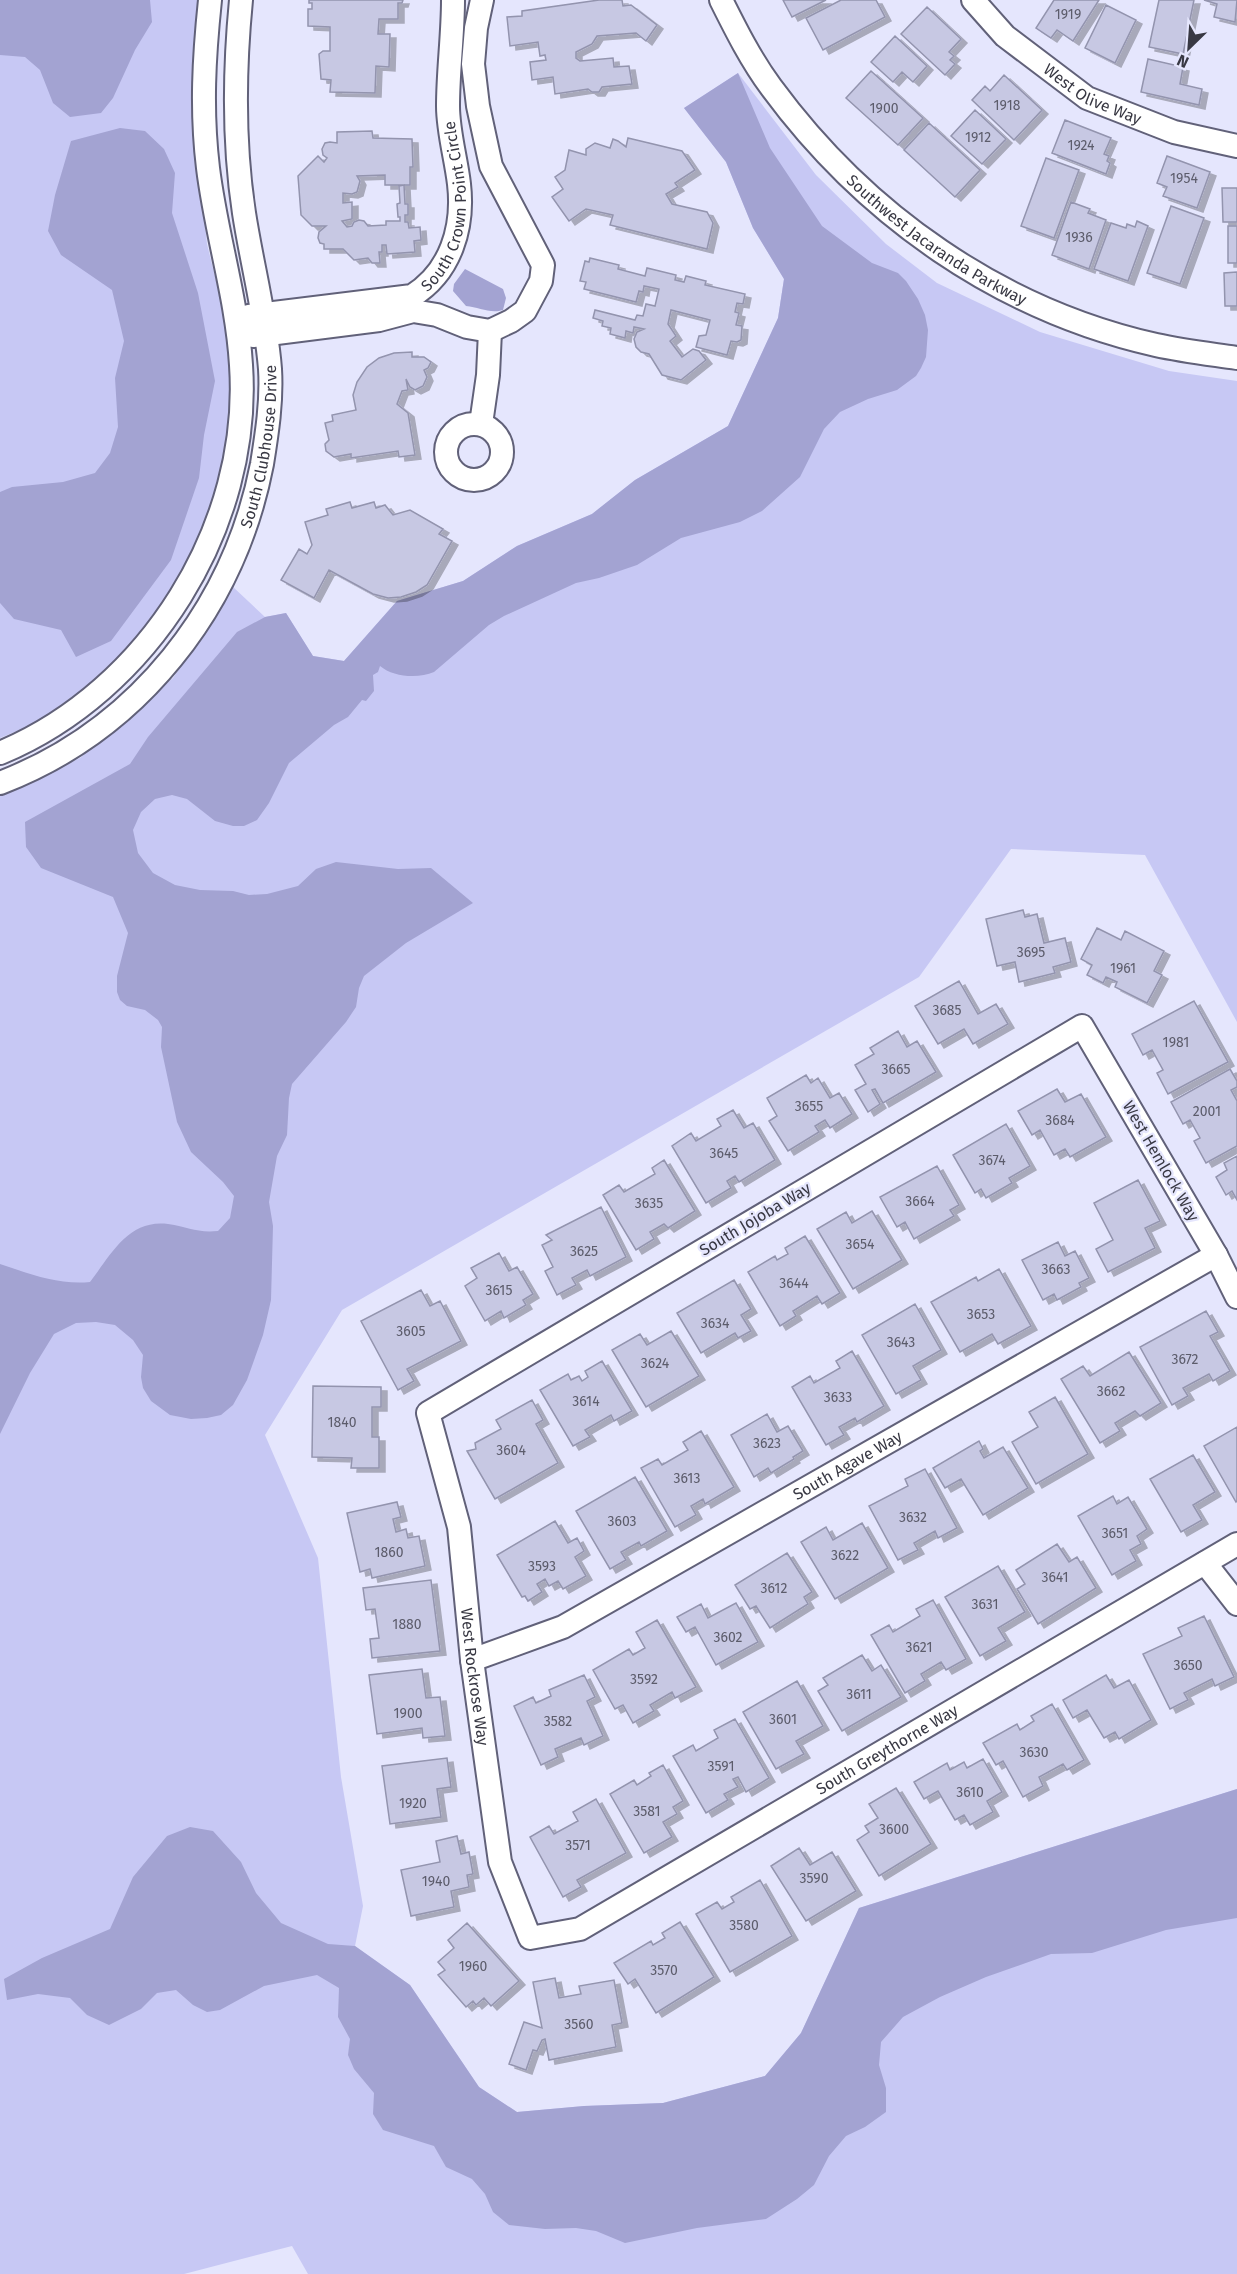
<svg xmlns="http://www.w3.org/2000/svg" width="1237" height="2274" font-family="'Fira Sans',sans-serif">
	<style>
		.green { fill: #c7c8f4 }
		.water { fill: #a3a3d2 }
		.building { fill: #c7c8e3; stroke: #9394ae; stroke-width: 1.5; filter: url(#shadow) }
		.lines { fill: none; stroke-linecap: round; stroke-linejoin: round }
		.minor-casing { stroke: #616179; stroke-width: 26 }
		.minor { stroke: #fff; stroke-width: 22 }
		.labels { text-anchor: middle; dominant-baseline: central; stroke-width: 4.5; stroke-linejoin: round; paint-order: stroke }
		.number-label { font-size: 14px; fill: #5c5c6b }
		.street-label { font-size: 16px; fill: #383843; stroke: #e5e6fd }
	</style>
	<defs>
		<filter id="shadow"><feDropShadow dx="6" dy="4" stdDeviation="0" flood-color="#0004"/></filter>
	</defs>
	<rect width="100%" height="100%" fill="#e5e6fd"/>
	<!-- green -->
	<path class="green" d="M0 0H202L192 99 207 244 235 357 227 468 210 533 158 614 103 675 34 724 0 738Z
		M738 73 816 175 886 244 937 283 1040 332 1169 371 1237 381V1022L1145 855 1011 849 919 977 342 1310 265 1435 318 1558 341 1777 363 1906 355 1946 410 1985 479 2087 517 2112 584 2106 663 2103 765 2076 801 2033 859 1908 1237 1789V2274H308L292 2246 184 2274H0V795L80 758 173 678 232 586 265 617 286 613 313 656 344 661 397 601 463 581 517 546 592 514 635 480 728 426 778 318 784 279 753 228 726 162 684 108Z"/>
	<!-- water -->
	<path class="water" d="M0 0H150L152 22 135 50 113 98 101 113 70 117 53 103 40 70 25 57 0 55Z
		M738 73 770 148 822 226 872 263 898 273 906 281 918 299 925 315 928 330 926 357 921 368 916 376 897 390 868 399 840 412 824 429 800 477 762 511 740 522 681 538 637 565 599 578 576 583 504 616 489 625 434 672C418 679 393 677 380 666L378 672 373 675 374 691 366 701 362 700 348 717 334 725 289 763 269 803 257 820 244 826H233L215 821 187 799 172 795 155 799 141 812 133 830 138 853 153 873 175 885 200 890 233 891 249 895 267 894 298 886 316 869 336 862 398 869 431 868 473 903 406 943 364 976 359 988 356 1007 346 1022 292 1084 289 1098 287 1135 277 1156 269 1202 273 1226 271 1300 263 1335 247 1380 233 1405 221 1415 207 1418 191 1419 170 1415 151 1401 143 1388 141 1377 143 1355 133 1340 115 1325 96 1322 76 1323 54 1334 30 1373 0 1434V1264C30 1274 58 1285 90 1282 111 1255 128 1219 168 1224 189 1227 196 1233 218 1231L230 1218 234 1196 223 1182 191 1152 177 1122 161 1047 162 1027 158 1020 145 1010 127 1006 120 1000 117 992V976L128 933 113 897 41 868 26 847 25 822 130 764 148 737 237 632 265 617 286 613 313 656 344 661 397 601 463 581 517 546 592 514 635 480 728 426 778 318 784 279 753 228 726 162 684 108Z
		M120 128 145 131 164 149 175 173 172 213 198 293 215 381 204 435 199 478 171 560 111 641 76 657 61 630 14 619 0 603V492L12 487 63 482 95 473 110 453 118 427 115 378 124 341 112 290 61 255 48 231 55 195 71 141Z
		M465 269 503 289 506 298 503 310C490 314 479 307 466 306L453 291 454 284Z
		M1237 1789V1918L1166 1930 1092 1953 1051 1954 986 1977 940 1997 903 2017 881 2042 879 2065 886 2088V2112L865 2127 846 2136 829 2156 814 2185 797 2199 766 2219 697 2228 625 2243 596 2231 576 2228 545 2229 509 2225 493 2212 485 2194 472 2179 446 2167 434 2146 383 2130 373 2114 374 2093 354 2069 348 2055 350 2039 338 2017 339 1988 317 1975 264 1986 220 2010 207 2012 193 2005 176 1990 157 1993 141 2009 109 2025 87 2015 70 1998 38 1994 7 2000 4 1979 42 1958 110 1929 133 1877 167 1836 190 1827 213 1831 241 1862 256 1893 281 1923 328 1944 355 1946 410 1985 479 2087 517 2112 584 2106 663 2103 765 2076 801 2033 859 1908Z"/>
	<!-- building -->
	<path class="building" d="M309 0H403L402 3H398V19H379L378 34H390L389 67 376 66 375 93 330 92 331 80 321 79 319 54 323 51H330V27L308 26V9H312V3H309Z
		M599 0H622L623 6 631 5 657 25 646 41 636 33 597 36 592 44 576 52V58L580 61 613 58 614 67 629 66 632 84 602 87 599 92H592L588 89 555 94 553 77 532 80 530 62 546 60 545 55 540 56 538 42 510 46 507 17 522 16V11Z
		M783 0H826L792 17Z
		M841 0H876L885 17 823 50 806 18Z
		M1054 0H1099L1073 41 1057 30 1051 38 1036 28Z
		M1159 0H1194L1183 54 1149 47Z
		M1204 0H1237L1235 22 1214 17 1217 4Z
		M1106 5 1136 20 1115 63 1085 48Z
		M927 7 961 39 949 52 954 56 950 60 955 64 945 75 901 34Z
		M895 36 927 66 913 82 902 72 893 82 871 62Z
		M1148 59 1183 67 1180 84 1202 89 1199 105 1141 92Z
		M871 71 923 118 898 145 846 98Z
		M1004 75 1042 110 1014 140 972 100 985 86 990 91Z
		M975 110 1006 139 982 164 951 136Z
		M1065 120 1111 138 1104 154 1109 156 1107 161 1110 163 1106 174 1052 153Z
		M929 123 980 170 955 197 904 150Z
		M372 131 373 138 412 139 413 167H410V185H385V175L357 176 360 181 357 192 352 194 343 193V203L352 202V219L342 221 347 227 352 226 354 222 359 220 364 221 368 226 386 225V221H400V217H398L397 204 400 203 399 186 404 185 405 204H408V215H405V222H408L409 228 420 227 421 240 414 241 415 252 387 254 386 245H382V252H379L380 263H372L368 258 354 260 343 249H324V244L320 243 318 238 319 232 326 226H312L301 215 298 176 318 156 324 162 327 158 323 155 322 149 325 143 330 142 337 143V132Z
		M628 138 682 151 695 170 675 183 678 187 666 194 672 204 707 212 713 223 707 249 610 225 613 215 586 209 569 221 552 197 563 189 555 177 565 170 569 150 586 155V149L595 143 610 148 613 139 618 141 626 147Z
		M1167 156 1210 172 1197 208 1163 196 1167 187 1157 183Z
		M1046 158 1079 170 1054 238 1021 226Z
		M1222 188H1237V222H1223Z
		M1071 202 1090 209 1088 213 1106 220 1089 269 1052 255Z
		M1171 206 1204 218 1180 284 1147 273Z
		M1137 221 1148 226 1128 281 1094 269 1111 223 1126 228 1127 224 1135 227Z
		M1228 226H1237V263H1228Z
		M590 258 619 265 618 269 645 276 647 268 676 275 675 280 684 282 686 276 706 281 705 285 745 294 743 304 737 303 735 312 739 313 736 325 742 326 741 340 737 342 731 341 727 355 696 347 699 336 706 335 710 320 671 310 668 324 676 336 670 341 682 357 693 349 699 351 706 360 681 380 662 375 649 354 641 352 636 347 634 339 637 332 644 329 634 327 633 333 626 331 625 338 610 334 611 328 602 326 603 321 593 318 595 310 635 320 637 315 643 316 646 304 655 306 659 289 644 286 643 292 639 291 636 302 584 289 586 282 580 281 585 261 589 262Z
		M1237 272V306H1225L1224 273Z
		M412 352V357H424L431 362 428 368 424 370 427 377 423 386 415 390 410 387 406 379 408 390 402 391 397 404 408 413 415 455 399 457 398 451 351 458V454L334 457 326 451 325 444 329 440 325 423 333 421 332 415 356 410 353 395 357 382 367 367 379 358 394 353Z
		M350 502 352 508 374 502 376 508 385 505 393 515 410 510 443 529 439 534 452 541 427 585 416 592 401 597 388 598 373 594 329 570 314 598 281 580 299 549 307 554 312 545 305 522 328 515 326 509Z
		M1023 910 1025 917 1037 914 1044 943 1065 938 1071 962 1053 967 1055 973 1019 982 1015 962 997 966 986 919Z
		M1097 928 1121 940 1125 931 1164 951 1154 971 1162 975 1147 1003 1115 987 1117 982 1106 977 1103 983 1087 975 1092 965 1081 959Z
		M959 981 978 1014 996 1004 1008 1024 973 1044 964 1029 938 1044 915 1006Z
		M1194 1001 1228 1062 1168 1094 1157 1073 1163 1070 1152 1050 1143 1055 1132 1034Z
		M898 1031 907 1047 917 1041 936 1072 883 1103 875 1089 872 1090 880 1104 868 1112 855 1090 866 1084 855 1065 874 1054 870 1048Z
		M1230 1069 1237 1081V1087L1231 1090 1237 1101V1146L1206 1163 1194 1141 1200 1138 1190 1120 1183 1124 1171 1102Z
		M806 1075 811 1083 818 1078 830 1098 839 1093 852 1114 830 1128 825 1120 815 1126 819 1132 788 1151 769 1121 777 1116 767 1098Z
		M1057 1089 1065 1102 1081 1094 1106 1137 1070 1157 1065 1149 1054 1155 1040 1130 1032 1135 1018 1111Z
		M733 1110 744 1128 753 1123 775 1160 739 1182 735 1176 727 1181 731 1188 706 1203 672 1146 691 1133 696 1141 721 1126 717 1119Z
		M1006 1124 1030 1166 1009 1178 1012 1183 986 1198 981 1189 975 1193 953 1155Z
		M1237 1156V1200L1232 1191 1226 1195 1216 1177 1227 1170 1224 1163Z
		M664 1160 695 1211 668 1228 664 1224 650 1232 654 1239 636 1250 603 1195 619 1185 624 1192 655 1174 652 1168Z
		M937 1166 959 1205 950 1210 954 1216 914 1239 905 1222 897 1227 880 1197Z
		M1138 1180 1160 1221 1145 1228 1155 1248 1108 1272 1096 1249 1113 1240 1094 1203Z
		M601 1207 626 1257 590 1276 587 1270 572 1278 576 1285 557 1295 545 1271 553 1267 542 1245 552 1240 546 1235Z
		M872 1211 902 1260 853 1289 817 1229 846 1212 852 1223Z
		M805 1236 840 1293 822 1304 817 1296 793 1311 796 1316 780 1326 748 1272 775 1256 777 1260 788 1254 785 1248Z
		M1058 1242 1065 1256 1075 1251 1089 1278 1079 1283 1081 1287 1057 1300 1054 1294 1043 1300 1022 1260Z
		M499 1253 509 1271 517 1267 533 1294 523 1300 526 1305 504 1318 501 1311 485 1321 465 1286 477 1278 471 1268Z
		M999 1269 1031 1326 998 1344 992 1334 960 1352 931 1302 976 1277 978 1281Z
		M734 1280 751 1309 741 1315 751 1331 738 1338 735 1333 701 1353 677 1313Z
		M421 1290 430 1306 440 1301 461 1341 407 1369 414 1381 398 1390 361 1321Z
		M915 1304 941 1350 913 1366 921 1380 896 1394 862 1335Z
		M1206 1311 1218 1332 1210 1336 1230 1371 1213 1381 1209 1374 1183 1388 1188 1396 1172 1405 1140 1347Z
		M671 1331 699 1376 646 1407 612 1350 640 1334 647 1345Z
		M852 1351 884 1406 857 1422 855 1418 839 1427 844 1435 826 1445 792 1387 810 1376 814 1383 840 1368 836 1361Z
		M1129 1352 1161 1403 1140 1416 1135 1411 1115 1423 1120 1431 1100 1443 1061 1379 1083 1366 1090 1376Z
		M602 1361 632 1411 614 1421 611 1415 585 1430 590 1437 573 1446 540 1390 568 1374 571 1380 579 1376 582 1381 588 1377 585 1371Z
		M313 1386 381 1387V1407H372V1437H379V1468H351L352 1458 312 1457Z
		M1055 1397 1088 1454 1036 1484 1012 1442 1038 1427 1029 1412Z
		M532 1400 543 1420 536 1424 558 1463 495 1499 467 1451 476 1449 475 1443 501 1429 496 1420Z
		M767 1414 777 1432 788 1426 803 1451 793 1457 794 1459 771 1473 768 1468 754 1477 731 1435Z
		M1237 1427V1501L1236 1502 1204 1446Z
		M701 1431 734 1487 705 1504 703 1499 691 1506 696 1515 675 1527 641 1468 658 1459 662 1465 688 1450 683 1442Z
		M979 1441 983 1449 980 1451 984 1458 1003 1447 1028 1488 983 1515 961 1479 945 1488 933 1468Z
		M1193 1455 1215 1492 1193 1505 1202 1520 1181 1532 1150 1479Z
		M925 1469 957 1528 938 1538 935 1531 914 1543 918 1550 898 1560 869 1506 908 1486 905 1479Z
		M635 1477 667 1531 641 1546 639 1542 621 1552 626 1560 610 1569 576 1511Z
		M1113 1496 1117 1504 1128 1497 1147 1529 1137 1536 1141 1544 1130 1550 1136 1561 1112 1575 1078 1516Z
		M397 1502 401 1517 393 1519 396 1532 406 1529 408 1538 419 1536 425 1566 372 1578 370 1569 360 1572 347 1513Z
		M555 1521 568 1543 577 1538 584 1551 575 1557 586 1576 563 1589 558 1581 549 1586 545 1579 537 1584 542 1592 528 1601 525 1596 522 1597 497 1555Z
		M862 1523 888 1568 835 1599 801 1542 826 1527 833 1540Z
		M1057 1544 1069 1562 1077 1557 1096 1588 1038 1624 1017 1589 1025 1584 1016 1570Z
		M787 1553 812 1592 804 1597 808 1604 770 1628 756 1606 750 1609 735 1585Z
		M998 1566 1025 1612 998 1628 1006 1641 980 1656 945 1597Z
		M431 1580 440 1651 372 1658 370 1639 379 1638 375 1609 366 1610 363 1588Z
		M933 1600 966 1659 946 1670 941 1662 921 1674 925 1681 905 1693 871 1635 889 1625 893 1632 920 1616 916 1609Z
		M736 1603 758 1642 716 1665 695 1627 686 1632 677 1617 701 1604 708 1618Z
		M1204 1616 1234 1677 1215 1686 1212 1679 1184 1693 1188 1700 1170 1709 1143 1654 1182 1636 1178 1628Z
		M657 1620 696 1687 675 1698 672 1692 650 1705 654 1711 633 1723 623 1705 615 1709 593 1670 629 1649 633 1655 645 1648 636 1632Z
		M862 1655 872 1671 881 1665 901 1697 842 1731 818 1691 828 1685 823 1678Z
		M422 1669 426 1698 440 1697 445 1736 423 1738 422 1728 377 1734 369 1675Z
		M584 1675 595 1697 587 1701 603 1736 584 1745 581 1738 555 1749 558 1757 541 1765 514 1706 533 1697 536 1703 551 1696 549 1690Z
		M1106 1675 1114 1688 1129 1680 1151 1720 1119 1739 1115 1732 1104 1738 1087 1710 1073 1718 1063 1700Z
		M797 1681 823 1726 796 1741 804 1754 776 1769 743 1712Z
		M1052 1704 1084 1760 1067 1770 1063 1764 1039 1777 1043 1786 1023 1797 1003 1761 996 1765 983 1743 1017 1724 1020 1730 1034 1721 1031 1716Z
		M735 1719 769 1778 746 1792 738 1777 733 1779 738 1787 724 1794 728 1800 706 1813 673 1756 693 1745 696 1751 718 1738 714 1730Z
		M447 1758 451 1787 437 1789 441 1817 390 1824 382 1766Z
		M983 1759 1002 1792 987 1801 993 1812 970 1825 964 1815 955 1820 938 1791 924 1799 914 1782 947 1763 950 1770 964 1762 967 1768Z
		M663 1765 683 1801 673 1807 677 1814 663 1822 672 1837 644 1853 610 1794 634 1780 637 1785 651 1776 649 1773Z
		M896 1788 931 1844 879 1876 857 1840 869 1832 865 1826 878 1818 869 1804Z
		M596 1799 626 1853 577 1880 581 1887 563 1897 530 1837 549 1826 554 1834 578 1821 573 1812Z
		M457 1836 461 1854 469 1852 473 1874 467 1875 469 1887 451 1891 454 1907 411 1916 401 1870 440 1862 436 1841Z
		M799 1848 810 1865 832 1852 856 1891 806 1921 771 1866Z
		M760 1880 792 1936 730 1972 696 1914 717 1902 722 1909 734 1902 731 1897Z
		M680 1922 714 1977 656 2013 635 1979 628 1984 614 1963 651 1941 653 1945 665 1938 662 1933Z
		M467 1923 519 1981 491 2006 484 1998 476 2005 473 2001 466 2007 438 1975 445 1970 438 1962 454 1948 448 1940Z
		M555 1978 559 1998 581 1994 579 1986 614 1980 622 2023 612 2025 616 2047 549 2060 545 2039 542 2040 537 2051 533 2050 526 2070 509 2064 524 2022 542 2028 533 1982Z"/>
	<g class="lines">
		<defs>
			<g id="minor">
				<path id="s1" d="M721 0C736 30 751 60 771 87 865 215 1000 310 1156 345 1183 351 1210 354 1237 358"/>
				<path id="s2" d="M973 0 1005 36 1087 98 1174 132 1237 146"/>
				<path id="s3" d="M249 316 412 296C451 272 464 227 459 184 456 158 448 132 448 106 448 71 453 35 453 0"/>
				<path d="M253 336 379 320 413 311 437 315 467 327 490 331 511 321 525 311 541 281 543 265 491 166 478 106 473 64 476 28 482 0"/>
				<path d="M481 424 488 375 490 331"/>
				<circle cx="474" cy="452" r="28"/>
				<path d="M0 753C149 691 252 526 241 365 237 298 216 234 208 168 201 110 204 57 210 0"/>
				<path id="s4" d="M0 783C138 730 234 608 262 464 267 433 272 401 270 369 266 316 252 265 244 213 233 141 234 72 241 0"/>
				<path id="s5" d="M1237 1297 1216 1255 1082 1026 428 1413 459 1527 472 1660 500 1862 530 1938 580 1929 1237 1544"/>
				<path d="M1205 1563 1237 1604"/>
				<path id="s6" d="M472 1660 563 1627 1216 1255"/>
			</g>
		</defs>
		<!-- minor casing -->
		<use href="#minor" class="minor-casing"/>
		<!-- minor -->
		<use href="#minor" class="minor"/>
	</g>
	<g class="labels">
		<!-- number labels -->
		<g class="number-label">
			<text x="1068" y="14">1919</text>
			<text x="1007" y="105">1918</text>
			<text x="884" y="108">1900</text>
			<text x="978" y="137">1912</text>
			<text x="1081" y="145">1924</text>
			<text x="1184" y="178">1954</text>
			<text x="1079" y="237">1936</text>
			<text x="1031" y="952">3695</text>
			<text x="1123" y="968">1961</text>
			<text x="947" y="1010">3685</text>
			<text x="1176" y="1042">1981</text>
			<text x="896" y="1069">3665</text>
			<text x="809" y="1106">3655</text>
			<text x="1207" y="1111">2001</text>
			<text x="1060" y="1120">3684</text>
			<text x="724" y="1153">3645</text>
			<text x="992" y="1160">3674</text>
			<text x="920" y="1201">3664</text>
			<text x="649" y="1203">3635</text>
			<text x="860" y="1244">3654</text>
			<text x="584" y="1251">3625</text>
			<text x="1056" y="1269">3663</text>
			<text x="794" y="1283">3644</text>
			<text x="499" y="1290">3615</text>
			<text x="981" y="1314">3653</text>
			<text x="715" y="1323">3634</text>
			<text x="411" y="1331">3605</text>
			<text x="901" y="1342">3643</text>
			<text x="1185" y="1359">3672</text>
			<text x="655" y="1363">3624</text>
			<text x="1111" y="1391">3662</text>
			<text x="838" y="1397">3633</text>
			<text x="586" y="1401">3614</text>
			<text x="342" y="1422">1840</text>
			<text x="767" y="1443">3623</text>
			<text x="511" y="1450">3604</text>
			<text x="687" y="1478">3613</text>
			<text x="913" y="1517">3632</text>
			<text x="622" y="1521">3603</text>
			<text x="1115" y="1533">3651</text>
			<text x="389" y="1552">1860</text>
			<text x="845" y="1555">3622</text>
			<text x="542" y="1566">3593</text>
			<text x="1055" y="1577">3641</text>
			<text x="774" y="1588">3612</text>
			<text x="985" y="1604">3631</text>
			<text x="407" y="1624">1880</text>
			<text x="728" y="1637">3602</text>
			<text x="919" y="1647">3621</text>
			<text x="1188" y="1665">3650</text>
			<text x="644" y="1679">3592</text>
			<text x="859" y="1694">3611</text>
			<text x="408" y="1713">1900</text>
			<text x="783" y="1719">3601</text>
			<text x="558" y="1721">3582</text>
			<text x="1034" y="1752">3630</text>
			<text x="721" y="1766">3591</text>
			<text x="970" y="1792">3610</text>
			<text x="413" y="1803">1920</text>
			<text x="647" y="1811">3581</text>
			<text x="894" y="1829">3600</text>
			<text x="578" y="1845">3571</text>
			<text x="814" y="1878">3590</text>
			<text x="436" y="1881">1940</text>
			<text x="744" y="1925">3580</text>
			<text x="473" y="1966">1960</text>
			<text x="664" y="1970">3570</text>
			<text x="579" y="2024">3560</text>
		</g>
		<!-- street labels -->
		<g class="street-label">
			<text stroke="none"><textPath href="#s2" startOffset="154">West Olive Way</textPath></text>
			<text stroke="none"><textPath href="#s3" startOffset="267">South Crown Point Circle</textPath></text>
			<text stroke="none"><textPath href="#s1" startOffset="328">Southwest Jacaranda Parkway</textPath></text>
			<text stroke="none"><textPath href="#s4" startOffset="448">South Clubhouse Drive</textPath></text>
			<text transform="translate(1161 1161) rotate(60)">West Hemlock Way</text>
			<text transform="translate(755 1219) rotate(-31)">South Jojoba Way</text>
			<text stroke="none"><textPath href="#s6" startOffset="424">South Agave Way</textPath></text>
			<text stroke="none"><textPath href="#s5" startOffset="1341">West Rockrose Way</textPath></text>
			<text stroke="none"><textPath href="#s5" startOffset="2016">South Greythorne Way</textPath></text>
		</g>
	</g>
	<!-- north arrow -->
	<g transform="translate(1189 48) rotate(205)" stroke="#e5e6fd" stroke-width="4.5" paint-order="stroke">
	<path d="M0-4.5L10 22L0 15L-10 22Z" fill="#383843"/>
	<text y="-9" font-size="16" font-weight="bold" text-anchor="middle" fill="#383843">N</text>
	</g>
</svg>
